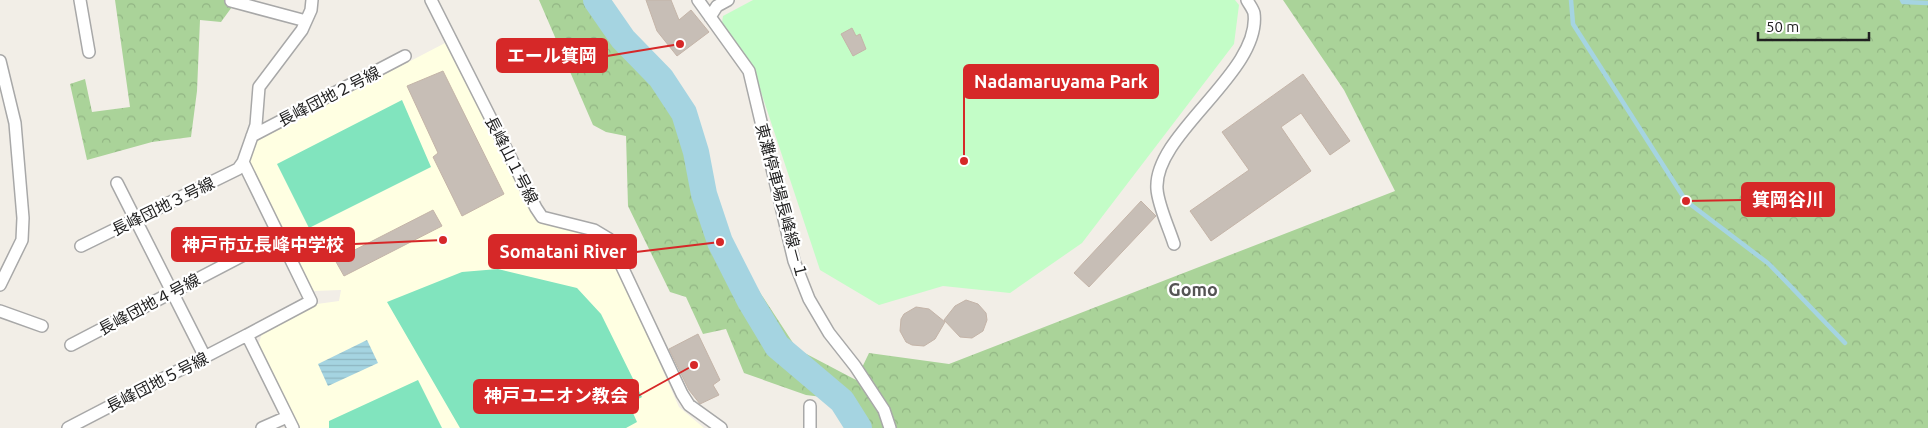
<svg xmlns="http://www.w3.org/2000/svg" width="1928" height="428" font-family="Ubuntu,'Noto Sans JP',sans-serif">
	<style>
		.education { fill: #ffffe2 }
		.forest { fill: url(#forest-crowns) }
		.park { fill: #c3fdc7 }
		.pitch { fill: #81e4be }
		.water { fill: url(#water-rules) }
		.lines { fill: none; stroke-linecap: round; stroke-linejoin: round }
		.stream { stroke: #a5d4e1; stroke-width: 4.5 }
		.river { stroke: #a5d4e1; stroke-width: 26 }
		.building { fill: #c7beb6; stroke: #c4b4a8 }
		.street-casing { stroke: #a8a8a8; stroke-width: 14 }
		.street { stroke: #fff; stroke-width: 11 }
		.labels { text-anchor: middle; dominant-baseline: central; stroke-width: 4.5; stroke-linejoin: round; paint-order: stroke }
		.street-label { font-size: 16px; fill: #212121; stroke: #fff }
		.neighbourhood-label { font-size: 18px; font-weight: bold; fill: #545454; stroke: #fff }
		.leader { fill: none; stroke: #d62828; stroke-width: 2 }
		.callout-dot { fill: #d62828; stroke: #fff; stroke-width: 2 }
		.callout { fill: #d62828; stroke: #d62828; stroke-width: 2 }
		.callout-label { font-size: 18px; text-anchor: middle; font-weight: bold; fill: #fff }
	</style>
	<defs>
		<pattern id="forest-crowns" width="20" height="18" patternUnits="userSpaceOnUse" patternTransform="scale(1.25)"><rect width="20" height="18" fill="#aad399"/><path d="M2 6a3 3 0 1 1 6 0M12 15a3 3 0 1 1 6 0" fill="none" stroke="#92b584"/></pattern>
		<pattern id="water-rules" width="6" height="5" patternUnits="userSpaceOnUse" patternTransform="scale(1.25)"><rect width="6" height="5" fill="#a5d4e1"/><path d="M0 2.5h6" fill="none" stroke="#8eb6c1"/></pattern>
	</defs>
	<rect width="100%" height="100%" fill="#f2eee7"/>
	<!-- education -->
	<path class="education" d="M445 43 538 222 589 234 608 247 679 407 704 428H300L258 346 263 330 317 304 339 301 341 290 314 291 248 162 255 142Z"/>
	<!-- forest -->
	<path class="forest" d="M115 0H237L221 22 200 20 197 91 191 137 152 142 87 160 70 84 85 79 92 112 130 107Z
		M539 0H611L621 19 671 76 687 101 721 229 759 291 797 349 856 380 869 353 949 364 1395 191 1344 90 1283 0H1928V428H847L846 400 806 395 744 373 726 329 703 334 686 297 670 292 628 206 626 136 606 132 593 125Z"/>
	<!-- park -->
	<path class="park" d="M753 0H1235L1239 5 1234 44 1082 243 1010 293 943 286 879 305 820 270 757 80 722 23 723 16Z"/>
	<!-- pitch -->
	<path class="pitch" d="M402 100 431 167 309 228 277 164Z
		M498 269 577 288 601 314 642 397 629 404 637 422 626 428H460L387 302 462 272Z
		M418 380 442 428H329V421Z"/>
	<!-- water -->
	<path class="water" d="M367 340 378 363 328 386 318 364Z"/>
	<g class="lines">
		<!-- stream -->
		<path class="stream" d="M1571 0 1573 24 1686 201 1769 264 1845 343
			M1902 0 1903 2 1928 3"/>
		<!-- river -->
		<path class="river" d="M596 0 623 39 661 78 684 113 696 152 704 194 720 242 750 301 777 346 842 401 859 428"/>
	</g>
	<!-- building -->
	<path class="building" d="M646 0H671L679 20 691 10 709 32 677 56 657 31Z
		M852 28 856 36 860 34 866 49 853 56 841 34Z
		M443 71 504 194 462 216 433 157 438 153 407 86Z
		M1303 74 1350 141 1330 155 1301 113 1281 127 1311 171 1211 241 1190 211 1249 170 1222 132Z
		M1141 201 1156 216 1089 287 1074 273Z
		M433 210 442 226 344 276 335 260Z
		M966 300 978 304 986 313 987 320 983 331 972 338 960 337 944 320 955 306Z
		M916 307 929 309 945 322 935 339 924 346 912 345 906 342 900 331 901 319 904 314Z
		M698 334 720 380 713 385 719 395 700 404 689 390 669 349Z"/>
	<g class="lines">
		<defs>
			<path id="street" d="M80 0 89 52
				M431 0 536 208 542 217 594 230 609 239 682 394 689 405 721 428
				M698 0 749 71 794 261 809 299 829 333 855 366 884 410 890 428
				M231 1 306 21
				M710 17 717 6 728 0
				M0 61 15 123 23 218 22 240 0 285
				M252 136 405 56
				M117 183 205 357
				M1174 244C1169 228 1158 205 1157 189 1153 134 1262 72 1254 13 1253 9 1249 4 1247 0
				M81 246 238 169 243 162
				M0 311 42 326
				M71 345 280 236
				M68 428 247 335
				M262 428 287 417
				M293 428 247 335 311 301 243 162 256 125 259 87 302 30 311 10 312 0
				M810 428V406"/>
		</defs>
		<!-- street casing -->
		<use href="#street" class="street-casing"/>
		<!-- street -->
		<use href="#street" class="street"/>
	</g>
	<g class="labels">
		<!-- street labels -->
		<g class="street-label">
			<text transform="translate(329 96) rotate(-27)">長峰団地２号線</text>
			<text transform="translate(512 160) rotate(63)">長峰山１号線</text>
			<text transform="translate(782 201) rotate(75)">東灘停車場長峰線－１</text>
			<text transform="translate(163 206) rotate(-26)">長峰団地３号線</text>
			<text transform="translate(149 304) rotate(-28)">長峰団地４号線</text>
			<text transform="translate(157 382) rotate(-27)">長峰団地５号線</text>
		</g>
		<!-- neighbourhood labels -->
		<g class="neighbourhood-label">
			<text x="1193" y="289">Gomo</text>
		</g>
	</g>
	<!-- callouts -->
	<path class="leader" d="M680 44L607 56M964 161L964 81M1686 201L1742 200M443 240L354 244M720 242L636 252M694 365L638 396"/>
	<g class="callout-dot">
		<circle cx="680" cy="44" r="5"/>
		<circle cx="964" cy="161" r="5"/>
		<circle cx="1686" cy="201" r="5"/>
		<circle cx="443" cy="240" r="5"/>
		<circle cx="720" cy="242" r="5"/>
		<circle cx="694" cy="365" r="5"/>
	</g>
	<g class="callout">
		<rect x="497" y="39" width="110" height="33" rx="5"/>
		<rect x="964" y="65" width="194" height="33" rx="5"/>
		<rect x="1742" y="183" width="92" height="33" rx="5"/>
		<rect x="172" y="228" width="182" height="33" rx="5"/>
		<rect x="489" y="235" width="147" height="33" rx="5"/>
		<rect x="474" y="380" width="164" height="33" rx="5"/>
	</g>
	<g class="callout-label">
		<text x="552" y="62">エール箕岡</text>
		<text x="1061" y="88">Nadamaruyama Park</text>
		<text x="1788" y="206">箕岡谷川</text>
		<text x="263" y="251">神戸市立長峰中学校</text>
		<text x="563" y="258">Somatani River</text>
		<text x="556" y="402">神戸ユニオン教会</text>
	</g>
	<!-- scale -->
	<path d="M1758 32v8h111v-8" fill="none" stroke="#212121" stroke-width="2.5"/>
	<text x="1766" y="32" font-size="15" fill="#212121" stroke="#ffffff" stroke-width="4" paint-order="stroke">50 m</text>
</svg>
